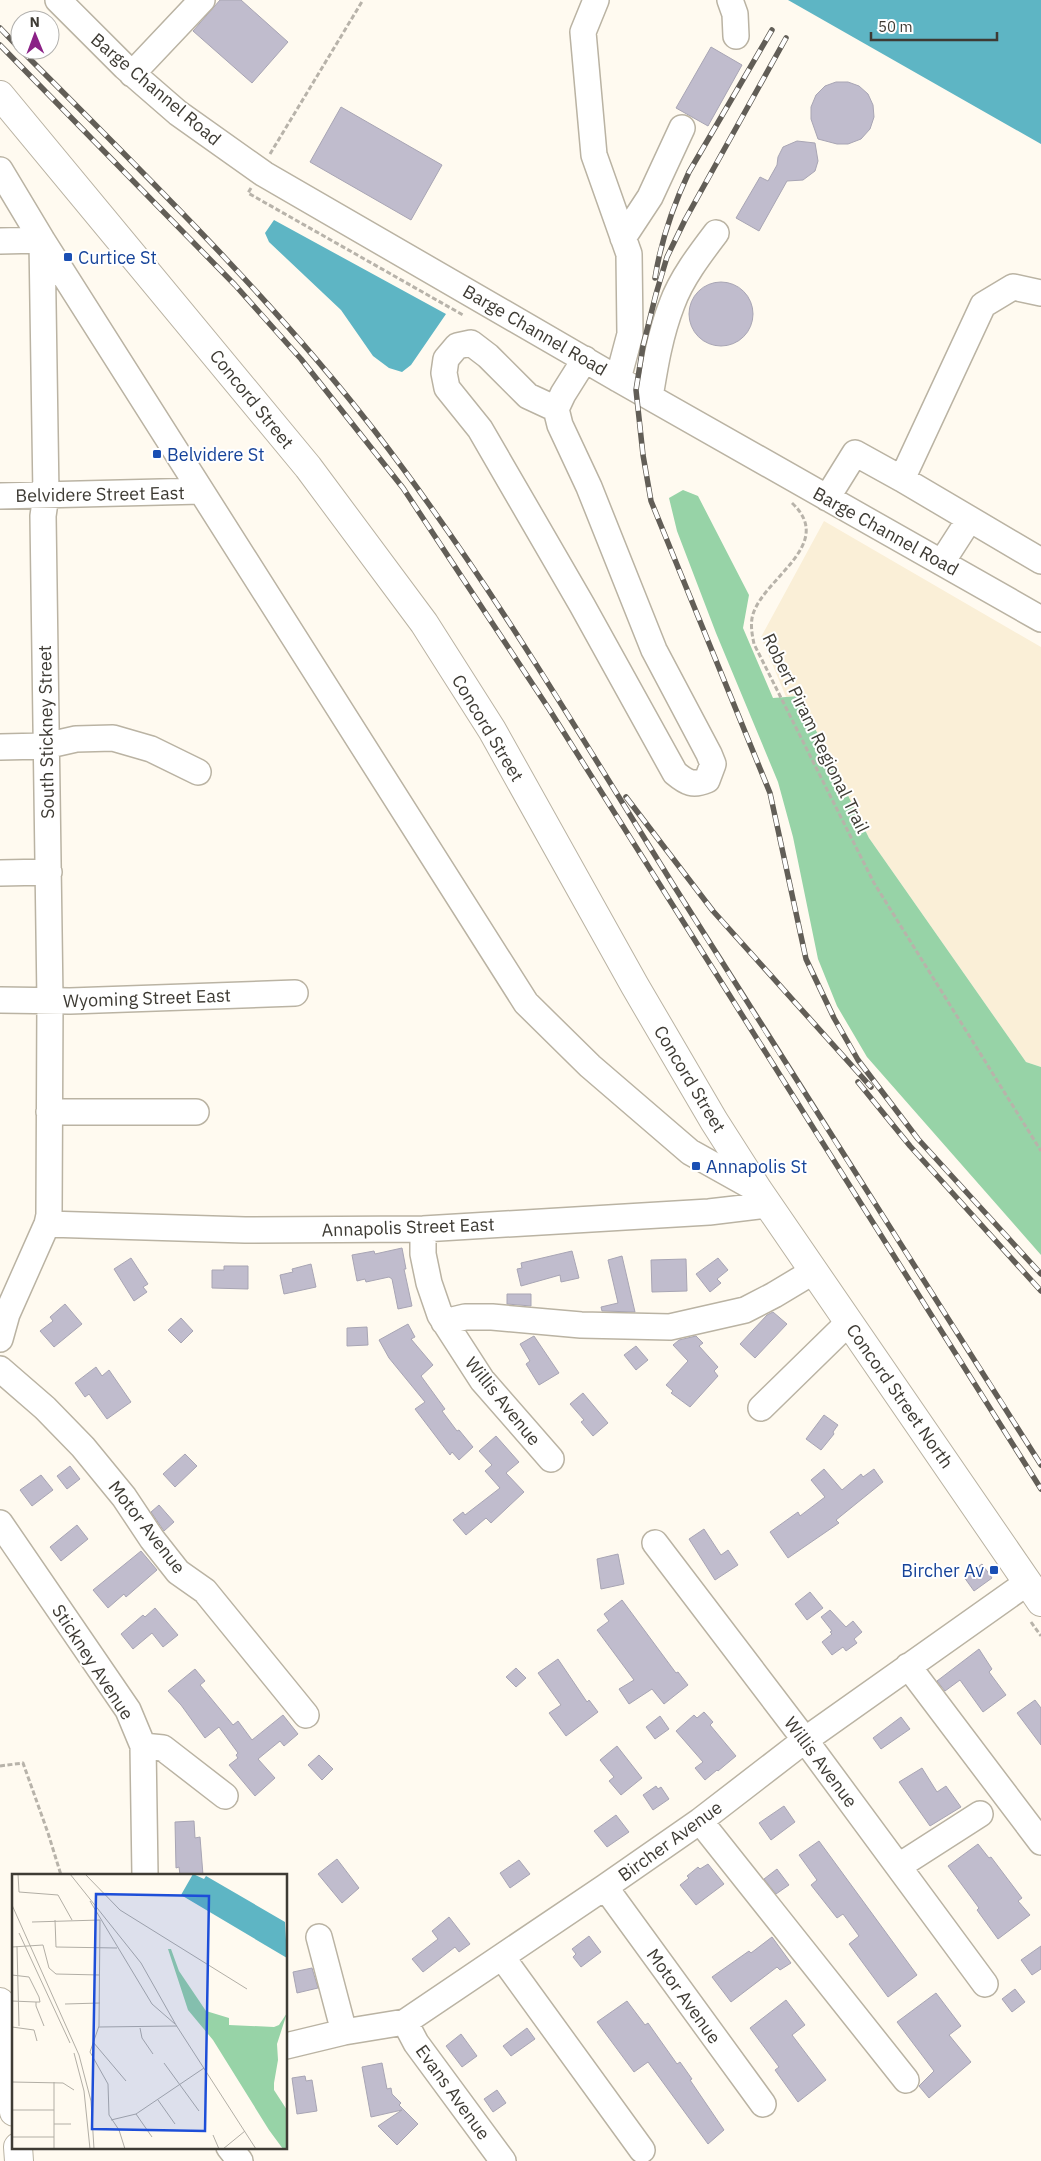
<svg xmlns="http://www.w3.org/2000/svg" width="1041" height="2161" font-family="'IBM Plex Sans',sans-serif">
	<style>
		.built { fill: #faefd7 }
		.forest { fill: #97d3a7 }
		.water { fill: #5eb5c4 }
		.building { fill: #c0bccd; stroke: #a8a5b4 }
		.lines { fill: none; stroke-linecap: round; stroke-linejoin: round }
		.minor-casing { stroke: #bab3a3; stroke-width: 28 }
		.major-casing { stroke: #bab3a3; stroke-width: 30 }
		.highway-casing { stroke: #bab3a3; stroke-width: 30 }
		.path { stroke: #b8b3aa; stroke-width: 3; stroke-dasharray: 5 2.5; stroke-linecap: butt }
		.minor { stroke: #fff; stroke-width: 25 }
		.major { stroke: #fff; stroke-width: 28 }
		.highway { stroke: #fff; stroke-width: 28 }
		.rail-casing { stroke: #625e57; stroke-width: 5.5 }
		.rail { stroke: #fff; stroke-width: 4; stroke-dasharray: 11; stroke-linecap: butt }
		.transit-dot { fill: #1a4fb4; stroke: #fff; stroke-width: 2 }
		.labels { text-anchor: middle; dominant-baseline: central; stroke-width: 4; stroke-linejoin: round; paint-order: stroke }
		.street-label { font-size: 18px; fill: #3e3b34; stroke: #fff }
		.transit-label { font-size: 18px; fill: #164399; stroke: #fff; text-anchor: start }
		.inset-road { fill: none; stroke: #b2aea5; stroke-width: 1 }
		.view { fill: #1d4ed8; fill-opacity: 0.15; stroke: #1d4ed8; stroke-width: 2.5 }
		.inset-edge { fill: none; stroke: #3e3b34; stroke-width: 2.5 }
	</style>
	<rect width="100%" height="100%" fill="#fffaf0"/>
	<!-- built -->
	<path class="built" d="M824 521 1041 647V1067L1026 1062 869 838 799 696 786 697 761 637Z"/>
	<!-- forest -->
	<path class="forest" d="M683 490 698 496 749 595 743 628 773 698 799 696 869 838 1026 1062 1041 1067V1255L867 1057 837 1006 818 959 793 837 778 782 716 633 677 531 669 498Z"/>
	<!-- water -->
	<path class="water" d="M788 0H1041V144Z
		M274 220 446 314 411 365 402 372 389 368 373 356 341 310 269 242 265 233Z"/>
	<!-- building -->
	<path class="building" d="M220 0H241L288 42 252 83 193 31Z
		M711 47 742 65 708 126 676 108Z
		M836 82H848L859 86 868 94 873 105 874 117 870 129 861 139 848 144H837L818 139 811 119V107L816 95 825 86Z
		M341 107 442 165 411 220 310 162Z
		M797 141 815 143 818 161 815 171 803 180 787 181 759 231 736 218 760 177 768 181 777 165 778 157 783 147Z
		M689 314a32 32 0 1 1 64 0a32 32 0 1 1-64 0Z
		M402 1248 406 1269H404L412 1306 398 1309 392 1279 389 1277 366 1282 365 1279 357 1281 352 1255 374 1251 375 1254Z
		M572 1251 579 1278 561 1282 560 1275 521 1286 517 1269 522 1268 521 1263Z
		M622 1256 635 1312 602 1311 601 1307 618 1303 608 1260Z
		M131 1258 148 1284 143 1287 147 1292 134 1301 114 1269Z
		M718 1258 728 1270 717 1279 721 1283 710 1292 696 1274Z
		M686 1259 687 1291 652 1292 651 1260Z
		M311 1264 316 1287 284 1294 280 1275 293 1272 292 1269Z
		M224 1266H248V1289L212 1288V1270H224Z
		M507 1294H531V1306L507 1304Z
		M65 1304 82 1324 54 1347 40 1331 53 1321 50 1317Z
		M773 1312 787 1324 755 1358 740 1344 767 1315Z
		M181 1318 193 1331 181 1343 168 1330Z
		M408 1324 415 1337 411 1339 433 1365 421 1376 445 1409 442 1411 457 1431 459 1430 473 1447 459 1460 452 1452 450 1455 415 1409 425 1402 389 1358 379 1340Z
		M367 1327 368 1345 347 1346V1328Z
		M534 1336 559 1373 539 1385 526 1364 530 1361 520 1344Z
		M696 1336 703 1343 699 1346 718 1367 714 1371 718 1376 690 1407 671 1393 673 1391 666 1385 688 1361 673 1345 679 1340Z
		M636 1346 648 1360 636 1370 624 1355Z
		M96 1367 102 1376 109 1370 131 1402 107 1419 89 1394 85 1397 75 1383Z
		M583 1393 608 1423 593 1436 581 1422 584 1420 570 1404Z
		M824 1415 838 1425 833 1432 834 1434 821 1450 806 1439Z
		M496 1436 519 1462 506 1473 524 1492 491 1523 486 1518 466 1535 453 1520 463 1512 465 1515 500 1488 485 1471 492 1465 479 1451Z
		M185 1454 197 1466 175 1487 163 1474Z
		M70 1466 80 1479 67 1489 57 1476Z
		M824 1469 842 1490 861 1474 863 1477 874 1469 883 1482 836 1520 839 1523 788 1558 770 1532 798 1512 800 1516 825 1497 811 1480Z
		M41 1475 53 1490 32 1506 20 1490Z
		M159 1505 174 1522 164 1531 151 1512Z
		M77 1525 88 1539 61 1561 50 1547Z
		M704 1529 721 1555 728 1550 738 1565 715 1580 689 1539Z
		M141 1551 157 1570 126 1597 124 1594 108 1608 93 1590Z
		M618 1554 624 1584 601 1589 597 1559Z
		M982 1564 992 1578 974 1591 964 1577Z
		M810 1592 823 1608 807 1620 795 1604Z
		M622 1600 676 1673 678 1672 688 1685 664 1704 652 1689 629 1704 619 1689 634 1680 597 1630 609 1621 604 1614Z
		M155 1608 178 1635 163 1647 152 1633 133 1649 121 1634 143 1615 145 1617Z
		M830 1610 846 1627 853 1621 862 1632 854 1639 857 1643 846 1651 843 1647 832 1655 822 1642 832 1634 830 1632 832 1631 821 1617Z
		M979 1649 992 1669 989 1672 1006 1695 983 1712 960 1680 945 1691 937 1681Z
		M558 1659 587 1702 589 1700 598 1712 566 1736 549 1713 561 1705 538 1673Z
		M516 1668 526 1678 516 1687 506 1677Z
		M195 1669 205 1681 200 1685 233 1725 238 1721 252 1740 283 1715 298 1734 284 1746 280 1741 258 1759 275 1778 255 1796 229 1765 238 1758 236 1755 238 1753 219 1727 205 1738 181 1705 168 1691Z
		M1035 1700 1041 1708V1745L1017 1713Z
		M704 1712 713 1722 710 1725 736 1756 718 1771 717 1770 705 1780 695 1768 703 1762 676 1731 694 1715 697 1718Z
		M660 1716 669 1729 655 1739 646 1727Z
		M901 1717 910 1729 881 1749 873 1738Z
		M617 1746 642 1778 621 1795 609 1781 614 1777 600 1760Z
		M319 1755 333 1769 322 1780 308 1765Z
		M922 1768 937 1792 946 1786 961 1807 930 1826 899 1782Z
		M656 1786 658 1789 661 1787 669 1799 653 1810 643 1795Z
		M784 1806 795 1822 771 1840 759 1823Z
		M616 1815 629 1832 607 1847 594 1831Z
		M194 1821 195 1838 200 1837 203 1875H180L179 1867 176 1868 175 1822Z
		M819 1841 917 1975 888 1997 849 1944 859 1936 843 1914 837 1918 811 1885 817 1880 799 1855Z
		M978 1844 989 1858 991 1857 1022 1898 1018 1901 1030 1915 998 1939 977 1910 979 1908 948 1866Z
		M337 1859 359 1888 342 1903 318 1874Z
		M519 1860 530 1874 510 1888 500 1873Z
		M708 1864 724 1884 696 1905 680 1885 689 1878 687 1876 698 1867 700 1869Z
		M777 1869 789 1885 776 1894 764 1879Z
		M449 1917 470 1944 459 1952 455 1947 423 1972 412 1959 438 1939 432 1931Z
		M589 1936 601 1952 581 1967 573 1957 576 1954 572 1949Z
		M772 1937 791 1963 780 1970 777 1967 731 2002 712 1977 749 1951 751 1953Z
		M1041 1946V1969L1032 1975 1021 1960Z
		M312 1968 318 1988 297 1993 293 1972Z
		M1015 1989 1025 2002 1012 2012 1002 1999Z
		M936 1993 961 2026 949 2035 971 2062 929 2098 919 2086 934 2071 897 2022Z
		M786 2000 805 2025 792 2035 826 2080 798 2102 775 2070 779 2067 750 2028Z
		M627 2001 645 2025 648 2023 677 2064 680 2062 692 2079 690 2080 724 2130 708 2144 648 2062 634 2072 597 2022Z
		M527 2028 535 2039 511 2056 503 2046Z
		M461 2034 477 2056 462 2067 446 2046Z
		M382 2063 387 2089 391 2088 392 2094 401 2103 399 2105 418 2124 397 2145 378 2126 402 2110 371 2117 362 2067Z
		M305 2076 306 2081 312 2080 317 2111 297 2114 292 2078Z
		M497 2090 506 2103 493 2112 484 2099Z"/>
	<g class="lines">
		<defs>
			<path id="minor" d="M58 0 125 67 178 113 264 174 618 379 1041 619
				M596 0 583 32 594 155 629 254 630 334 618 379
				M730 0 735 14 736 36
				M132 74 202 0
				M0 170 42 240 526 1003 590 1066 690 1152 758 1190
				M623 238 650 197 682 128
				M0 241 42 240 46 495 43 516 50 1000 49 1215 47 1224 7 1314 0 1339
				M650 397C655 366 660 335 672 304 681 279 700 254 716 233
				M556 409 528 396 488 356 471 343 457 346 446 359 444 373 447 388 480 429 582 605 675 773C687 783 693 786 707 780L713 764 709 754 654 650 589 487 560 425 556 409 563 394 585 359
				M902 479 983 305 1013 287 1041 293
				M0 496 201 491
				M827 498 855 453 902 479 1041 561
				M942 562 969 520
				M0 747 45 746 76 739 113 738 151 749 198 772
				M0 873 49 872
				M0 1000 70 1001 295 993
				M49 1112H196
				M47 1224 245 1230 423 1229 709 1212 768 1205
				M423 1229V1254L429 1283 440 1315 482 1380 551 1459
				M444 1322 465 1317H492L581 1325 670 1327 745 1310 774 1295 814 1271
				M0 1369 45 1408 83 1447 124 1497 152 1539 178 1572 205 1591 306 1715
				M761 1408 849 1322
				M0 1523 128 1710 143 1746 145 1875
				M655 1543 805 1740 985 1984
				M908 1666 1041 1842
				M143 1746 163 1748 225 1796
				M700 1821 906 2080
				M899 1866 980 1814
				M605 1887 763 2104
				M319 1937 344 2032
				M502 1957 642 2150
				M405 2022 416 2043 503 2161
				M286 2046 344 2032 405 2022 605 1887 700 1821 805 1740 1028 1582
				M229 2147 240 2161"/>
			<path id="major" d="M0 95 308 467 424 623 492 730 635 986 714 1121 758 1190 1041 1602"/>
			<path id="highway" d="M0 2002 14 2112
				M18 2147 19 2161"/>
		</defs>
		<!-- minor casing -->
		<use href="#minor" class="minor-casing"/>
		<!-- major casing -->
		<use href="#major" class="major-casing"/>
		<!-- highway casing -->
		<use href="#highway" class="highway-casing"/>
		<!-- path -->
		<path class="path" d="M270 154 363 0
			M251 188 248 193 463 315
			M792 503C836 544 765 577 753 614 750 624 752 634 754 644L874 883 1041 1151
			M1031 1622 1041 1636
			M0 1766 23 1763 48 1833 61 1875"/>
		<!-- minor -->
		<use href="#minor" class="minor"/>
		<!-- major -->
		<use href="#major" class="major"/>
		<!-- highway -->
		<use href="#highway" class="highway"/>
		<defs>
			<path id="rail" d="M0 28 20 49
				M786 38 685 220 667 257 656 294 643 346 636 390 643 455 651 501 770 793 806 959 834 1018 858 1060 918 1139 1041 1274
				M0 45 235 285 301 359 403 488 549 709 1041 1489
				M21 50C143 173 268 294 374 430 485 574 578 732 674 886 795 1079 919 1272 1041 1465
				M655 278C661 240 673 206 689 172L772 30
				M626 797 713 911 871 1087
				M858 1082 910 1146 1041 1291"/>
		</defs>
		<!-- rail casing -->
		<use href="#rail" class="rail-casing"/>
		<!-- rail -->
		<use href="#rail" class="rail"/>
	</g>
	<!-- markers -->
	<g class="transit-dot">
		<rect x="63" y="252" width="10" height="10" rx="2.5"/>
		<rect x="152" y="449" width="10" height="10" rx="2.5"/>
		<rect x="691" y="1161" width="10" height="10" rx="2.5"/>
		<rect x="989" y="1565" width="10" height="10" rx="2.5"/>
	</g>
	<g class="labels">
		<!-- street labels -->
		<g class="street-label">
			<text transform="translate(156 89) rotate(40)">Barge Channel Road</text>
			<text transform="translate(535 330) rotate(30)">Barge Channel Road</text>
			<text transform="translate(252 399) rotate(51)">Concord Street</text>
			<text transform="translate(100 494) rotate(-1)">Belvidere Street East</text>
			<text transform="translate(886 531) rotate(29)">Barge Channel Road</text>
			<text transform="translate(488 728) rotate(59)">Concord Street</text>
			<text transform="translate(46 732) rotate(-91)">South Stickney Street</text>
			<text transform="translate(816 733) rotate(64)">Robert Piram Regional Trail</text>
			<text transform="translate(147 998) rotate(-2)">Wyoming Street East</text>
			<text transform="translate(690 1079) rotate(59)">Concord Street</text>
			<text transform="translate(408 1227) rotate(-2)">Annapolis Street East</text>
			<text transform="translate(900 1396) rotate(55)">Concord Street North</text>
			<text transform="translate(503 1401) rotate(51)">Willis Avenue</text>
			<text transform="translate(147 1527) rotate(52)">Motor Avenue</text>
			<text transform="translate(93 1662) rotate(57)">Stickney Avenue</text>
			<text transform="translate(821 1762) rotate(53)">Willis Avenue</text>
			<text transform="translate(670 1841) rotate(-36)">Bircher Avenue</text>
			<text transform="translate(684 1996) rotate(54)">Motor Avenue</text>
			<text transform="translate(453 2092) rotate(54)">Evans Avenue</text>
		</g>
		<!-- transit labels -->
		<g class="transit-label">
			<text x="78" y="257">Curtice St</text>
			<text x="167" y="454">Belvidere St</text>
			<text x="706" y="1166">Annapolis St</text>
			<text x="984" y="1570" text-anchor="end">Bircher Av</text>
		</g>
	</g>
	<!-- overview -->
	<g transform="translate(12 1874)">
		<rect width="275" height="275" fill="#fffaf0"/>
		<path d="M156 75H159L167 97 194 137 217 144V151L262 153 267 151 275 139 265 170 266 186 262 209V216L275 236V275H271L257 256 201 166 176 136Z" fill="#97d3a7"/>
		<path d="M181 0 192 5 194 2 273 48 275 84 169 21Z" fill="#5eb5c4"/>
		<path class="inset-road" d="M6 0 7 18 46 21 60 46M58 0 129 89 164 151 244 275M73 0 108 36 235 115M78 27 140 130 163 150M0 31 67 181 79 227 82 275M43 46 44 73 105 74M20 48 88 46 87 152 78 178 96 210 97 241 107 256 113 275M7 59 58 169M5 72 7 152M0 73 31 71 37 94 44 100 88 101M0 101 17 103 27 123 28 128H24V132L32 152M0 127 24 128M53 130 88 129M0 153 22 156 25 167M87 153 165 152M128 154 130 164 141 180M81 168 114 207M62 179 72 217 78 275M152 189 187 237M0 208 51 209 62 216M146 226 163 250M0 236H42M124 240 140 263M99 246 124 240 192 194M42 250H59M201 261 207 275M0 263H42M42 275V208M211 275 233 257"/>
		<path class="view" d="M84 20 197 22 193 257 80 255Z"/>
		<rect width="275" height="275" class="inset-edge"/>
	</g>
	<!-- north arrow -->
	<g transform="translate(35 35) rotate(359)"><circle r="24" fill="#ffffff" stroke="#b2b1ae"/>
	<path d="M0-4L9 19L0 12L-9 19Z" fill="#8b2186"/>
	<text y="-8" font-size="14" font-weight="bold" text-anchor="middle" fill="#3e3b34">N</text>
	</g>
	<!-- scale -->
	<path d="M871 32v8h126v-8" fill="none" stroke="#3e3b34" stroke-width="2.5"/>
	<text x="878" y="32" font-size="15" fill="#3e3b34" stroke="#ffffff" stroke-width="4" paint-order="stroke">50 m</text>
</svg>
